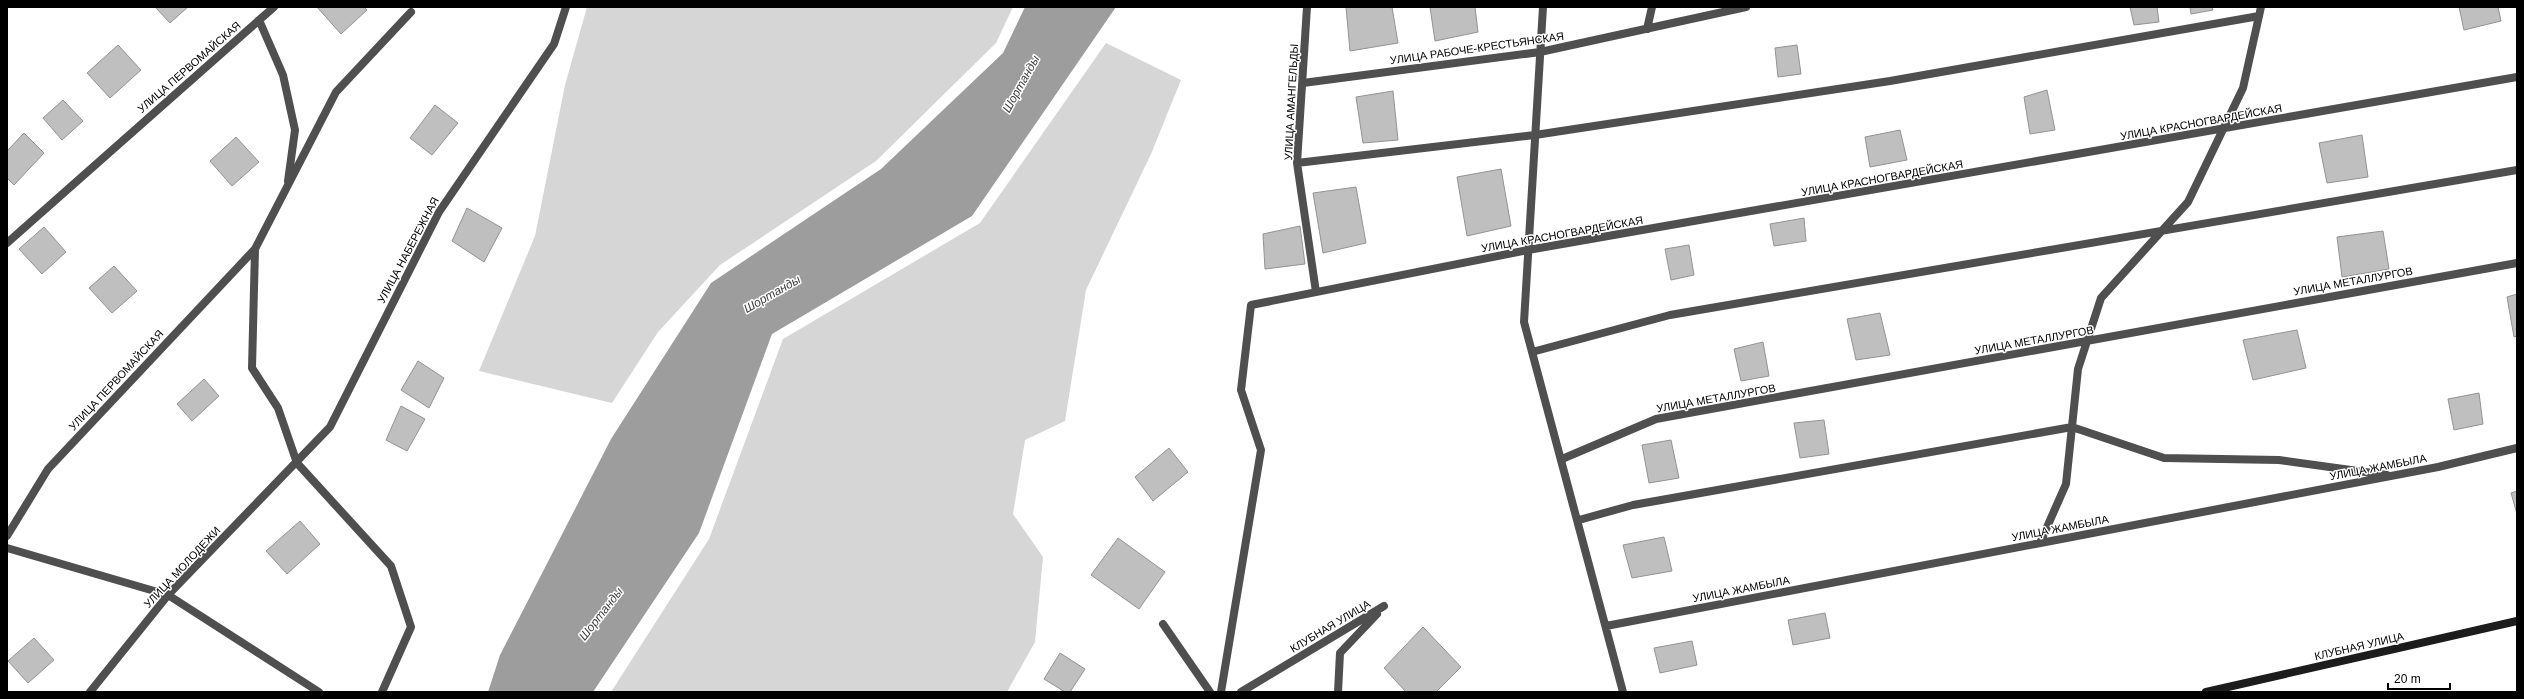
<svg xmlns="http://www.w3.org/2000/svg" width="2524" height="699" font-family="Arial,sans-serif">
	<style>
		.green { fill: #d6d6d6 }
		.water { fill: #9d9d9d }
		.building { fill: #bfbfbf; stroke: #939393 }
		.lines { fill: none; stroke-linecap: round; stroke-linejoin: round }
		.lane { stroke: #4f4f4f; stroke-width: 8 }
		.street { stroke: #4f4f4f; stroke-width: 8 }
		.secondary { stroke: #1c1c1c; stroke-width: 8 }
		.labels { text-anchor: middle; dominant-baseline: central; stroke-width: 3; stroke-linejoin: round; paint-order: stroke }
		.street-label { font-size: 11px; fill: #000; stroke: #fff }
		.water-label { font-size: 12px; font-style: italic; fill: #3e3e3e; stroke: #fff }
	</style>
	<rect width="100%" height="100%" fill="#fff"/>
	<!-- green -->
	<path class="green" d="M587 7H1013L996 43 876 161 720 265 658 332 612 403 479 371 535 236 565 85Z
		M1106 43 1181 80 1151 154 1086 290 1065 421 1025 440 1013 514 1043 557 1035 642 1007 692H611L709 539 783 339 980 223Z"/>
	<!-- water -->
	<path class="water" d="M1025 7H1116L972 216 772 334 699 533 593 692H488L500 655 611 439 711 283 881 169 1003 53Z"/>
	<!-- building -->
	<path class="building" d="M155 7H188L170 23Z
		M317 7H364L367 10 341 34Z
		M1346 7H1392L1398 43 1350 51Z
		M1430 7H1475L1478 32 1435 41Z
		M2130 7H2157L2159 22 2134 25Z
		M2190 7H2212L2213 10 2191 14Z
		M2459 7H2498L2501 21 2464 30Z
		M118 45 141 70 110 98 87 73Z
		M1797 45 1801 74 1778 77 1775 48Z
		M2047 90 2055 130 2030 134 2024 97Z
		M1393 91 1398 140 1363 143 1356 97Z
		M63 100 83 121 62 140 43 118Z
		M435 105 458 123 432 155 410 138Z
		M1900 130 1907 160 1870 167 1865 137Z
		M24 133 44 153 14 185 7 178V151Z
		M2362 135 2368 177 2327 183 2319 143Z
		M236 137 259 162 232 186 210 161Z
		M1501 169 1511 226 1467 236 1457 177Z
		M1356 187 1366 243 1323 253 1313 193Z
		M467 208 502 228 484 262 452 241Z
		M1804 218 1806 241 1774 246 1770 224Z
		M1300 226 1305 264 1265 269 1263 234Z
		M44 227 66 252 42 274 19 249Z
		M2383 231 2389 269 2342 277 2337 237Z
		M1689 245 1694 275 1671 280 1665 249Z
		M114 266 137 291 112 313 89 288Z
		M2517 294V336L2514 337 2507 297Z
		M1880 313 1890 355 1856 360 1847 319Z
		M2297 330 2306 368 2253 380 2243 340Z
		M1763 342 1769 376 1741 381 1734 349Z
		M418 361 444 378 429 408 401 390Z
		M204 379 219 396 192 421 177 404Z
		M2479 393 2483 424 2454 430 2448 399Z
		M401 406 425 419 407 451 386 440Z
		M1824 420 1829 454 1800 458 1794 423Z
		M1671 440 1679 478 1649 483 1642 445Z
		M1169 448 1188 472 1153 501 1135 477Z
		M2517 491V514L2511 493Z
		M300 521 320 544 287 574 266 551Z
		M1664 537 1672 571 1632 578 1623 545Z
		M1118 538 1165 572 1139 609 1091 575Z
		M1825 613 1830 638 1793 645 1788 620Z
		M1423 627 1461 667 1436 692H1406L1384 668Z
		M34 638 54 660 28 683 8 661Z
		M1692 641 1697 665 1660 673 1654 648Z
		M1060 653 1085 669 1070 692H1065L1044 679Z"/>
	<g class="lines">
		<!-- lane -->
		<path class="lane" d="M7 548 168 595 319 692"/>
		<!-- street -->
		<path class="street" d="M1307 7 1297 163 1316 292
			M1543 7 1524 322 1623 692
			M259 20 283 75 295 130 288 181
			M1647 29 1652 7
			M1303 83 1540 52 1746 7
			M1297 163 1535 135 1890 81 2259 16
			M7 243 274 7
			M255 249 252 368 278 408 297 463 391 566 411 627 382 692
			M1532 352 1670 315 2517 170
			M1562 459 1656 419 2517 263
			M1579 520 1633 505 2072 427 2164 458 2279 460 2387 475
			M7 536 48 469 255 249 336 92 411 12
			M2040 543 2066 484 2078 369 2101 298 2188 202 2243 88 2261 7
			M1163 624 1210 692
			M1606 626 2438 467 2517 448
			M90 692 168 595 330 427 439 212 554 44 566 7
			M1221 692 1261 450 1241 390 1251 305 1528 250 2517 77
			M1241 692 1384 606
			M1338 692 1340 653 1377 614"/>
		<!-- secondary -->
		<path class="secondary" d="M2206 692 2517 621"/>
	</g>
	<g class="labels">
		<!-- street labels -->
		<g class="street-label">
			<text transform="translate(1477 48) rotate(-8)">УЛИЦА РАБОЧЕ-КРЕСТЬЯНСКАЯ</text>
			<text transform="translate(189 67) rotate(-41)">УЛИЦА ПЕРВОМАЙСКАЯ</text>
			<text transform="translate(1291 102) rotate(-87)">УЛИЦА АМАНГЕЛЬДЫ</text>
			<text transform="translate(2201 122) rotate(-10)">УЛИЦА КРАСНОГВАРДЕЙСКАЯ</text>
			<text transform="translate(1882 178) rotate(-10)">УЛИЦА КРАСНОГВАРДЕЙСКАЯ</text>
			<text transform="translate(1562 234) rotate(-10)">УЛИЦА КРАСНОГВАРДЕЙСКАЯ</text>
			<text transform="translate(408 250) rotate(-62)">УЛИЦА НАБЕРЕЖНАЯ</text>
			<text transform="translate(2353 281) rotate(-10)">УЛИЦА МЕТАЛЛУРГОВ</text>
			<text transform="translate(2034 340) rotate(-10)">УЛИЦА МЕТАЛЛУРГОВ</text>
			<text transform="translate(116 380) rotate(-47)">УЛИЦА ПЕРВОМАЙСКАЯ</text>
			<text transform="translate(1716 398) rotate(-10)">УЛИЦА МЕТАЛЛУРГОВ</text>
			<text transform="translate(2378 467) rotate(-11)">УЛИЦА ЖАМБЫЛА</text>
			<text transform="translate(2060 528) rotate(-11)">УЛИЦА ЖАМБЫЛА</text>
			<text transform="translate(182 567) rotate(-47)">УЛИЦА МОЛОДЕЖИ</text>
			<text transform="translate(1741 589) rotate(-11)">УЛИЦА ЖАМБЫЛА</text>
			<text transform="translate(1330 626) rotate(-31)">КЛУБНАЯ УЛИЦА</text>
			<text transform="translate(2359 646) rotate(-13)">КЛУБНАЯ УЛИЦА</text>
		</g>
		<!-- water labels -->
		<g class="water-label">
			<text transform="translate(1021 84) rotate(-61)">Шортанды</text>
			<text transform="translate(772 294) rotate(-30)">Шортанды</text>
			<text transform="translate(601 614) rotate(-52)">Шортанды</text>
		</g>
	</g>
	<!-- border -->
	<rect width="2524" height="699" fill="none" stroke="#000000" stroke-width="16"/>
	<!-- scale -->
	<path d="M2388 683v6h62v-6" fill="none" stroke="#000000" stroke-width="2"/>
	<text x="2394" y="683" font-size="12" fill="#000000" stroke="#ffffff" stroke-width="3" paint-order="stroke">20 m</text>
</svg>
